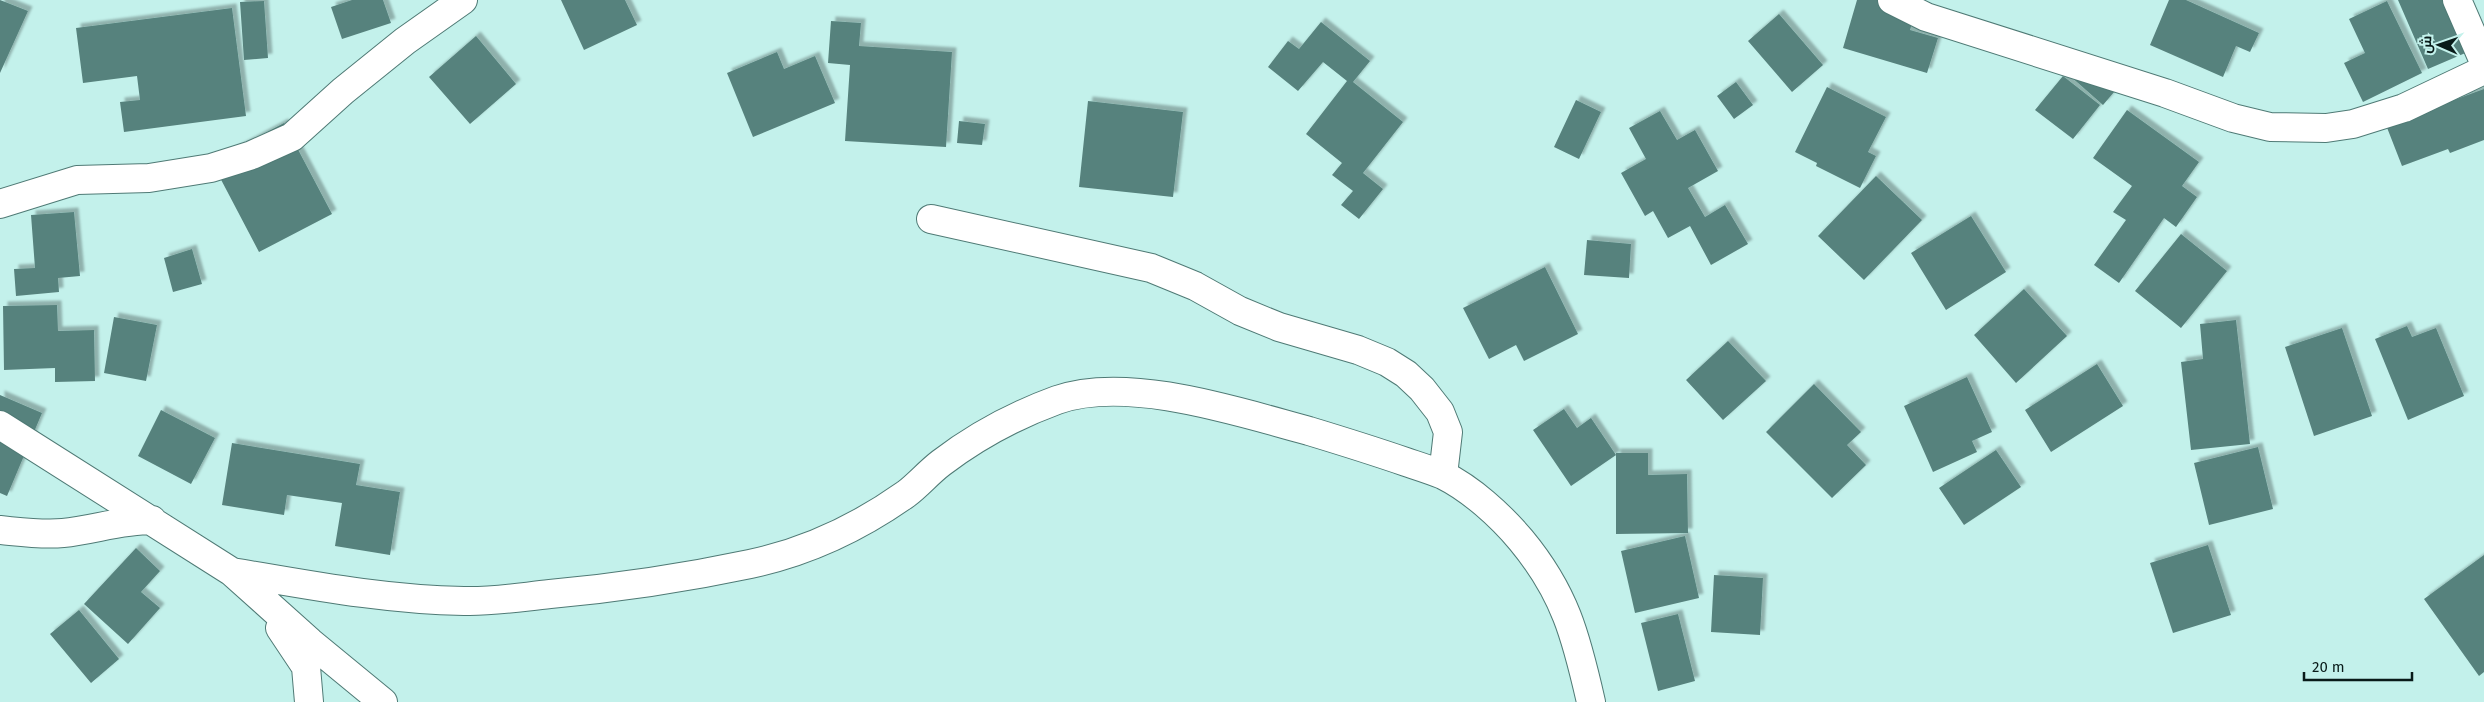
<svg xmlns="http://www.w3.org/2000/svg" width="2484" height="702" font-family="'Fira Sans',Cairo,sans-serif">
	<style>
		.building { fill: #57827d; filter: url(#shadow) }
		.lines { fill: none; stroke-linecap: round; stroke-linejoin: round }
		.minor-casing { stroke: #4f7a75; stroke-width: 30 }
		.minor { stroke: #fff; stroke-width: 28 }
	</style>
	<defs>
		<filter id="shadow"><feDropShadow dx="4.5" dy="-4.5" stdDeviation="1" flood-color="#0004"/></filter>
	</defs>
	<rect width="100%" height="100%" fill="#c3f1eb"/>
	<!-- building -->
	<path class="building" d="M0 0 28 11 0 73Z
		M352 0H383L391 23 342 39 331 7Z
		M561 0H625L637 25 584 50Z
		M1857 0H1903L1918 4 1910 30 1938 38 1927 73 1843 48Z
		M2169 0H2186L2259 33 2250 52 2236 46 2223 77 2150 45Z
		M2398 0H2465L2484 45 2428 69Z
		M264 1 268 58 244 60 240 2Z
		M2387 1 2422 73 2363 102 2344 63 2365 53 2349 19Z
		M232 8 246 116 124 132 120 102 140 100 137 76 83 83 76 28Z
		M1779 14 1823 65 1792 92 1748 41Z
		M831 21 861 23 859 46 952 52 946 147 845 141 850 65 828 63Z
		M1321 22 1370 61 1353 82 1403 122 1363 173 1383 189 1359 219 1341 205 1353 191 1332 175 1342 163 1306 134 1347 81 1323 62 1298 91 1268 67 1288 41 1299 49Z
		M476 36 516 84 470 124 429 77Z
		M777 52 784 69 815 56 835 103 753 137 727 73Z
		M2069 75 2120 85 2103 105Z
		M2063 76 2100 105 2073 139 2035 110Z
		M1736 82 1753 105 1734 119 1717 96Z
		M1827 87 1886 117 1868 152 1876 156 1860 188 1816 166 1817 163 1795 152Z
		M2484 89V140L2450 153 2448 149 2402 166 2386 125Z
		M1576 100 1601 112 1579 159 1554 147Z
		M1088 101 1183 112 1173 197 1079 187Z
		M2127 110 2199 162 2182 186 2197 197 2176 227 2164 218 2119 283 2094 265 2126 220 2113 212 2132 186 2093 158Z
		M1660 111 1677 140 1695 130 1718 171 1688 188 1705 217 1725 205 1748 244 1711 265 1690 226 1668 238 1653 211 1645 216 1621 173 1646 159 1629 128Z
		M959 121 985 124 982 145 957 143Z
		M284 123 332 214 259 252 217 172 228 153Z
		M1876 176 1922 220 1864 280 1818 236Z
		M74 212 80 276 58 278 59 292 16 296 14 269 35 268 31 215Z
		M1971 216 2006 272 1946 310 1911 253Z
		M2181 234 2227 271 2181 328 2135 291Z
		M1587 240 1631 244 1629 278 1584 275Z
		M192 249 202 284 173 292 164 258Z
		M1545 267 1578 334 1524 361 1516 345 1489 359 1463 308Z
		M2024 289 2067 336 2016 383 1974 335Z
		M57 305 58 331 94 330 95 381 55 382V368L4 370 3 306Z
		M114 317 157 325 146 381 104 373Z
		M2236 320 2250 444 2191 450 2181 362 2203 359 2200 324Z
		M2407 326 2412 337 2436 328 2464 396 2408 420 2375 339Z
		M2342 328 2372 416 2314 436 2285 347Z
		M1728 341 1766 381 1723 420 1686 380Z
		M2097 364 2123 406 2051 452 2025 410Z
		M1967 377 1992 432 1972 441 1977 452 1933 472 1904 406Z
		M1814 384 1861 432 1847 445 1866 465 1832 498 1766 432Z
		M0 395 42 413 7 496 0 493Z
		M1564 409 1577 428 1591 418 1616 455 1571 486 1533 430Z
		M161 410 215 438 191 484 138 456Z
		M232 443 360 464 356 485 400 492 390 555 335 546 342 503 287 495 284 515 222 505Z
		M2258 447 2273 509 2209 525 2194 463Z
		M1996 450 2021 487 1964 525 1939 488Z
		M1616 453H1648V475L1687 474 1688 533 1616 534Z
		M1685 536 1699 598 1635 613 1621 551Z
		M2208 545 2231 615 2173 633 2150 563Z
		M136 548 160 571 141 592 160 608 128 644 84 604Z
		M2484 555V672L2479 676 2424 599Z
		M1714 575 1763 578 1760 635 1711 632Z
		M79 610 119 659 91 683 50 634Z
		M1678 614 1695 681 1658 691 1641 623Z"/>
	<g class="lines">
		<defs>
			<path id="minor" d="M1892 0 1926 17 2165 93 2233 118 2270 127 2326 128 2353 124 2404 108 2484 70
				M2457 0 2484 62
				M0 204 77 180 149 178 211 168 252 155 292 137 343 91 405 41 463 0
				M931 219 1151 268 1195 286 1240 311 1279 327 1358 350 1387 362 1406 374 1422 389 1440 412 1448 432 1443 475
				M0 425 232 572 310 642 383 702
				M0 530C21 532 42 535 63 533 93 530 121 520 152 520
				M232 572C309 585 386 600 464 601 492 602 521 597 550 594 616 588 684 578 750 564 807 552 858 528 906 494 918 485 928 473 941 463 975 437 1016 415 1057 400 1127 375 1239 412 1309 431 1342 441 1374 451 1406 462 1418 466 1431 470 1443 475 1471 489 1500 515 1521 540 1565 593 1576 636 1591 702
				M280 628 306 667 309 702"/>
		</defs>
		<!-- minor casing -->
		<use href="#minor" class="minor-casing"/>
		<!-- minor -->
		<use href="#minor" class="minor"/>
	</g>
	<!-- north arrow -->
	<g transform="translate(2439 45) rotate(272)" stroke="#c3f1eb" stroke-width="4" paint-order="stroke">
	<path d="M0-4L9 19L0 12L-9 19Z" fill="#091b19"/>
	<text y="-8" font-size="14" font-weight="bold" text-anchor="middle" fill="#091b19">ش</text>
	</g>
	<!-- scale -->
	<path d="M2304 672v8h108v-8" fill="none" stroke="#091b19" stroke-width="2.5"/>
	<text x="2312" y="672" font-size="15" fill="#091b19" stroke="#c3f1eb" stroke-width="4" paint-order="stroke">20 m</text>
</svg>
